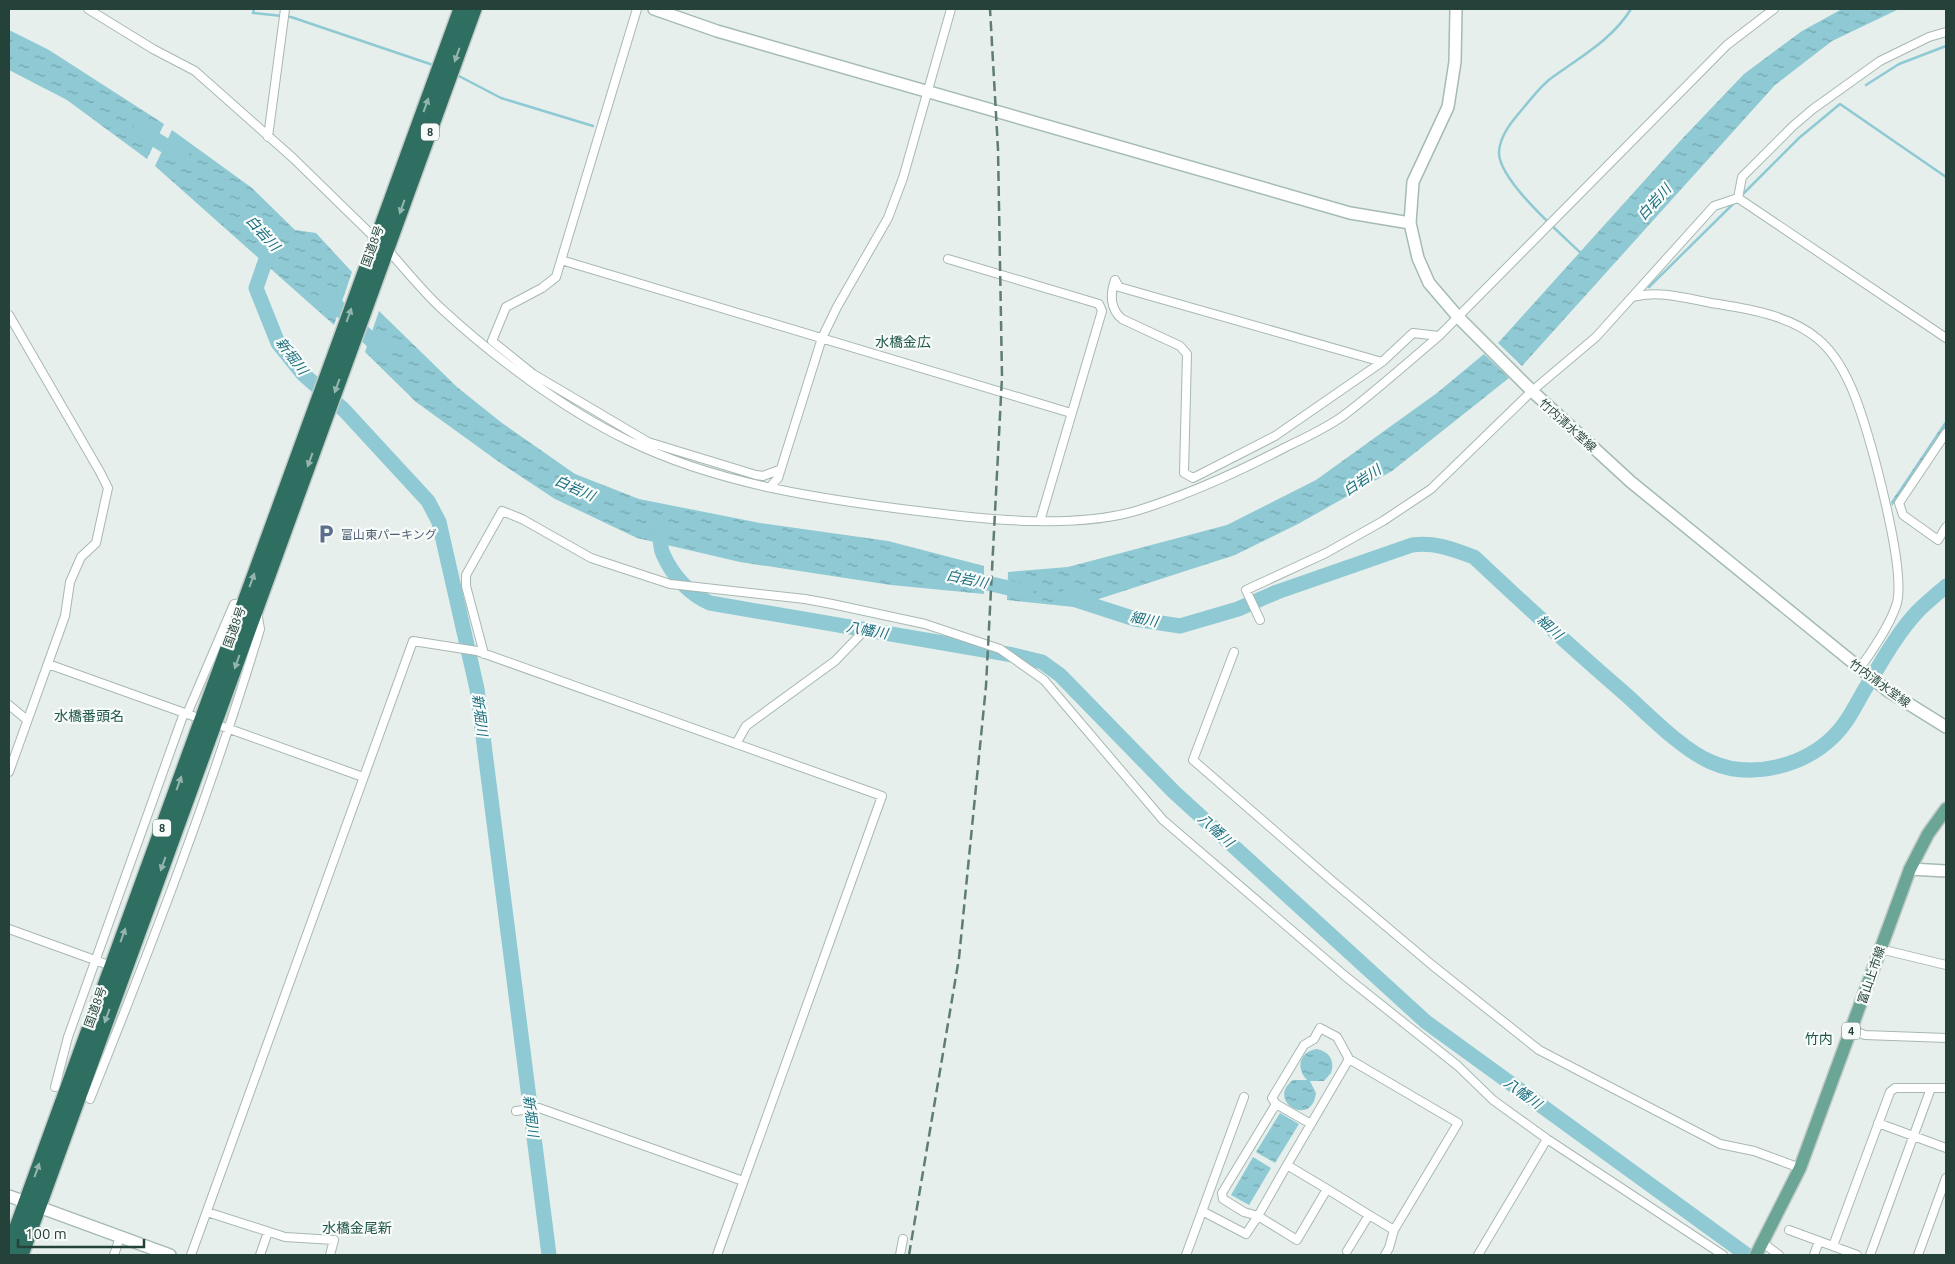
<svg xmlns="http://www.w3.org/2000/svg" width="1955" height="1264" font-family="Ubuntu,'Noto Sans JP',sans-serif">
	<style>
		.water { fill: url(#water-ripples) }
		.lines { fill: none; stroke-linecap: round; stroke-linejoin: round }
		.stream { stroke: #8ec9d4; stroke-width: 2.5 }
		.river { stroke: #8ec9d4; stroke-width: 15 }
		.street-casing { stroke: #a8b8b2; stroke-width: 10 }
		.secondary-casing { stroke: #a4bbb3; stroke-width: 14 }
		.primary-casing { stroke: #c2cac8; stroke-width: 15 }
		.highway-casing { stroke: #c2cac8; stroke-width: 18 }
		.street { stroke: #fff; stroke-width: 8 }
		.secondary { stroke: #fff; stroke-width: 11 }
		.primary { stroke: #6aa596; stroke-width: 12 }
		.highway { stroke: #2f6f62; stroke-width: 15 }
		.rail { stroke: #5f7d75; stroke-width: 2.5; stroke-dasharray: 10 5; stroke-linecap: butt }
		.oneway { fill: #93b5ae }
		.labels { text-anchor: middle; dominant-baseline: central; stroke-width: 4.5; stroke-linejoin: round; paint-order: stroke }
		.shield { fill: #f7fbf9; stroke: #637a73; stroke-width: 1 }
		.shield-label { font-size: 11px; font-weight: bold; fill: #24423a }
		.street-label { font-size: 12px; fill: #24423a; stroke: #f7fbf9 }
		.service-label { font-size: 12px; fill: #4e5e75; stroke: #f7fbf9; text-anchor: start }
		.water-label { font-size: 14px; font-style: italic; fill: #1c6f80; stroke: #f7fbf9 }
		.neighbourhood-label { font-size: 14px; fill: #1f5548; stroke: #f7fbf9 }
	</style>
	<defs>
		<pattern id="water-ripples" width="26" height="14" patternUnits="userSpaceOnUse" patternTransform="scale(1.25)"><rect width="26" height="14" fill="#8ec9d4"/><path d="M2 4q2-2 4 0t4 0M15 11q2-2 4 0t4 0" fill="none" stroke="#74a5ad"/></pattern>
	</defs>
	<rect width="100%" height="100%" fill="#e6efeb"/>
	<!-- water -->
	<path class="water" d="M1842 9H1899L1832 41 1775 85 1522 366 1498 343 1681 140 1744 74 1802 31Z
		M9 30 49 50 164 124 147 159 67 100 9 70Z
		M172 130 252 188 295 230 316 233 352 272 334 325 155 166Z
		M379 311 457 387 502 423 575 474 639 499 760 523 888 541 984 566V594L891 585 740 562 637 538 555 499 499 462 416 402 365 352Z
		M1484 354 1509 378 1392 471 1298 524 1235 555 1074 607 1007 600 1008 572 1068 567 1227 525 1316 480 1437 393Z
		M1946 420V426L1892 506 1891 502Z
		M1317 1049C1330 1052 1335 1061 1331 1073L1324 1081H1310L1316 1093C1312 1129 1265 1101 1293 1080H1307C1295 1068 1300 1051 1317 1049Z
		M1280 1113 1299 1124 1275 1163 1256 1152Z
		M1253 1157 1271 1168 1249 1205 1231 1195Z"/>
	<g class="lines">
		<!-- stream -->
		<path class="stream" d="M254 9 253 13 291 17 436 66
			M457 75 501 98 593 126
			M1866 85 1899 64 1946 46
			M1744 193 1799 138 1840 104 1946 177
			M1582 254C1562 235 1498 180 1499 152 1500 134 1514 119 1525 106 1535 94 1544 82 1557 74 1585 54 1613 38 1631 9
			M1649 287 1733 204"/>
		<!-- river -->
		<path class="river" d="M140 130 182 156
			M271 245 256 288 278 343 303 374 344 410 428 501 439 522 477 689 549 1255
			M326 295 384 353
			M660 523C660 532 659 546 663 554 672 575 689 594 710 603L1013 655 1042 662 1060 675 1174 792 1426 1022 1747 1255
			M965 578 1026 592
			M1067 597 1135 619 1180 626 1238 609 1277 592 1412 545C1436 542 1452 549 1474 557 1523 603 1572 648 1623 692 1648 714 1681 749 1711 762 1751 780 1804 766 1834 736 1848 722 1855 706 1865 689 1881 663 1897 633 1918 611 1927 602 1937 594 1946 586"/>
		<defs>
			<path id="street" d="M88 9 153 49 195 71 293 158 377 240
				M637 9 556 277 542 288 506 307 492 341 533 374 648 442 756 475 763 476 779 470
				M268 137 285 9
				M1738 198 1742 177 1793 126 1813 109 1880 61 1929 37 1946 32
				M1738 198 1946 338
				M387 249C405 269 423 292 443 310 495 358 564 409 627 440 719 485 826 500 926 512 989 520 1078 529 1139 510 1190 494 1238 472 1286 447 1305 438 1326 428 1343 416 1376 391 1407 363 1439 336
				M948 259 1099 304 1102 311 1040 521
				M561 260 1071 413
				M1115 280C1110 294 1110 309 1122 319L1180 346 1187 354 1184 473 1193 478 1275 436 1382 362 1413 333 1439 336 1727 45 1774 9
				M1115 280 1119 287 1382 362
				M1633 297C1658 290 1685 298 1711 303 1745 308 1790 315 1818 339 1836 354 1848 378 1856 399 1870 437 1906 566 1897 603 1891 623 1872 652 1859 669
				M9 315 100 472 108 488 96 543 81 557 70 582 65 616 9 772
				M1946 433 1899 503 1903 515 1938 540 1946 527
				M770 487 778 478 822 338 837 307 888 218 903 178 951 9
				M1260 620 1246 590 1326 553 1383 521 1431 489 1532 391 1596 337 1714 206 1738 198
				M1234 652 1193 760 1330 879 1432 965 1539 1050 1720 1144 1754 1151 1800 1168
				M484 654 466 586V575L502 511 522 519 591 558 670 584 805 599 832 604 925 624 1000 649 1044 680 1163 820 1345 976 1458 1066 1493 1100 1547 1139 1723 1255
				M48 664 193 716
				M9 705 27 720
				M187 714 234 604 244 603
				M224 727 363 777
				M736 744 746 726 835 661 862 633
				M9 929 103 963
				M1880 949 1946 965
				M1852 1030 1865 1035 1946 1038
				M55 1087 68 1037 184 713
				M90 1099C152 944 212 789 260 629L257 612
				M1276 1104 1311 1124
				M516 1111 539 1108 743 1181
				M1878 1123 1946 1148
				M1287 1165 1349 1059
				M1327 1189 1369 1215
				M1202 1211 1246 1234 1258 1216 1297 1240 1327 1189 1287 1165 1258 1216 1244 1212 1223 1199 1222 1193 1276 1104 1272 1098 1304 1045 1314 1039 1320 1028 1337 1037 1349 1059 1458 1123 1394 1230 1369 1215 1347 1251
				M207 1212 285 1237 334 1240 330 1255
				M1789 1230 1857 1255
				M1763 1243 1779 1255
				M1833 1246 1890 1092 1895 1088H1946
				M114 1255 120 1237
				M191 1255 413 641 477 651 882 796 717 1255
				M260 1255 268 1232
				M900 1255 903 1239
				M1186 1255 1244 1097
				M1385 1255 1389 1248 1394 1230
				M1478 1255 1547 1139
				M1814 1255 1819 1241
				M1870 1255 1931 1088
				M1918 1255 1946 1178"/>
			<path id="secondary" d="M654 9 717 31 1350 213 1410 223
				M1456 9 1455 62 1448 107 1413 182 1410 223 1418 258 1429 283 1459 318 1532 391 1631 482 1888 691 1946 727
				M1910 869 1946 871
				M9 1196 170 1255"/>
			<path id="primary" d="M1756 1255 1800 1168 1910 869 1928 834 1946 809"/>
			<path id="highway" d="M9 1249 461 9
				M21 1255 474 9"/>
		</defs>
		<!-- street casing -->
		<use href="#street" class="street-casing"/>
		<!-- secondary casing -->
		<use href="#secondary" class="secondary-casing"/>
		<!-- primary casing -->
		<use href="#primary" class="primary-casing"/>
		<!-- highway casing -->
		<use href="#highway" class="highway-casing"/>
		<!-- street -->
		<use href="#street" class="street"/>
		<!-- secondary -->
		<use href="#secondary" class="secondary"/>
		<!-- primary -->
		<use href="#primary" class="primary"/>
		<!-- highway -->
		<use href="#highway" class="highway"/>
		<!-- rail -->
		<path class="rail" d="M909 1255 959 958 986 686 1002 377 998 149 990 9"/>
	</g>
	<!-- one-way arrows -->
	<defs><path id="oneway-solid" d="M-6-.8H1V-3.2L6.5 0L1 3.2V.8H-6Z" transform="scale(1.25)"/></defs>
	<g class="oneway">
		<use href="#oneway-solid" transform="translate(457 55) rotate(110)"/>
		<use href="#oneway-solid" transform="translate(426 105) rotate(-70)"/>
		<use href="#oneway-solid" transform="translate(402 207) rotate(110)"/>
		<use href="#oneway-solid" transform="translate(349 315) rotate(-70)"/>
		<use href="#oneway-solid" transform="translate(337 386) rotate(110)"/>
		<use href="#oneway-solid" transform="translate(310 460) rotate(110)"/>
		<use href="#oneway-solid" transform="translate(252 580) rotate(-70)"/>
		<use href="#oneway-solid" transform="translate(237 662) rotate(110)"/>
		<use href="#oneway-solid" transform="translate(179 783) rotate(-70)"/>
		<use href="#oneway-solid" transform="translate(163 864) rotate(110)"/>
		<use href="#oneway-solid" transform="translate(123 935) rotate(-70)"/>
		<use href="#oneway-solid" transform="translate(107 1016) rotate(110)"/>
		<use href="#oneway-solid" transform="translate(37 1170) rotate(-70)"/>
	</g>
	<!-- icons -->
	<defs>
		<symbol id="parking-bare" viewBox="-9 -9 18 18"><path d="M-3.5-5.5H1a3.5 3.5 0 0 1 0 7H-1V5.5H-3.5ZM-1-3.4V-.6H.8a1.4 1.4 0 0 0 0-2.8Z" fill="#5c6f8a" stroke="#f7fbf9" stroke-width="2.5" paint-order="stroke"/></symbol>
	</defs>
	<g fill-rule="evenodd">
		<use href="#parking-bare" x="312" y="520" width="28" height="28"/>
	</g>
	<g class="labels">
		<!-- shield labels -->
		<g class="shield">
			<rect x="421" y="123.5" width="18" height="17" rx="4"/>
			<rect x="153" y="819.5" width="18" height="17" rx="4"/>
			<rect x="1842" y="1022.5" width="18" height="17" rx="4"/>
		</g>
		<g class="shield-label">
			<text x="430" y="132">8</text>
			<text x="162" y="828">8</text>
			<text x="1851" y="1031">4</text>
		</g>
		<!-- street labels -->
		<g class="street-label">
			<text transform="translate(372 246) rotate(-70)">国道8号</text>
			<text transform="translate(1568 425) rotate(42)">竹内清水堂線</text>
			<text transform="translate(234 627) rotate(-70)">国道8号</text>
			<text transform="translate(1880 683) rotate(36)">竹内清水堂線</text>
			<text transform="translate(1871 975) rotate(-71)">富山上市線</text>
			<text transform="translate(95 1007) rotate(-70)">国道8号</text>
		</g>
		<!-- service labels -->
		<g class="service-label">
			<text x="341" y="534">富山東パーキング</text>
		</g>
		<!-- water labels -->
		<g class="water-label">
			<text transform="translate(1654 202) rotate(-48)">白岩川</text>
			<text transform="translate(263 233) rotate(48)">白岩川</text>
			<text transform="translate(292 356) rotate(53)">新堀川</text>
			<text transform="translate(1362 480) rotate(-34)">白岩川</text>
			<text transform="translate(575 488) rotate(24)">白岩川</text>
			<text transform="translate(967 579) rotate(12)">白岩川</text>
			<text transform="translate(1144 619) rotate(11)">細川</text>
			<text transform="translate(1550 627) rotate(42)">細川</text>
			<text transform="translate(867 630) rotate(10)">八幡川</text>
			<text transform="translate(480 715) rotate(83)">新堀川</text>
			<text transform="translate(1216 830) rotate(42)">八幡川</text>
			<text transform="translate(1523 1093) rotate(36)">八幡川</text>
			<text transform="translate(531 1116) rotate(83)">新堀川</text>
		</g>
		<!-- neighbourhood labels -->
		<g class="neighbourhood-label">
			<text x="903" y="342">水橋金広</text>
			<text x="89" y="716">水橋番頭名</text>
			<text x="1819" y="1039">竹内</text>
			<text x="357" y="1228">水橋金尾新</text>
		</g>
	</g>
	<!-- border -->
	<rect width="1955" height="1264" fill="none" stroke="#24423a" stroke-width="20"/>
	<!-- scale -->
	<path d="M18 1239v8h126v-8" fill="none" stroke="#24423a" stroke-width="2.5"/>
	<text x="25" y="1239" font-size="15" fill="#24423a" stroke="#f7fbf9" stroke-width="4" paint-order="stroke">100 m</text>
</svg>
